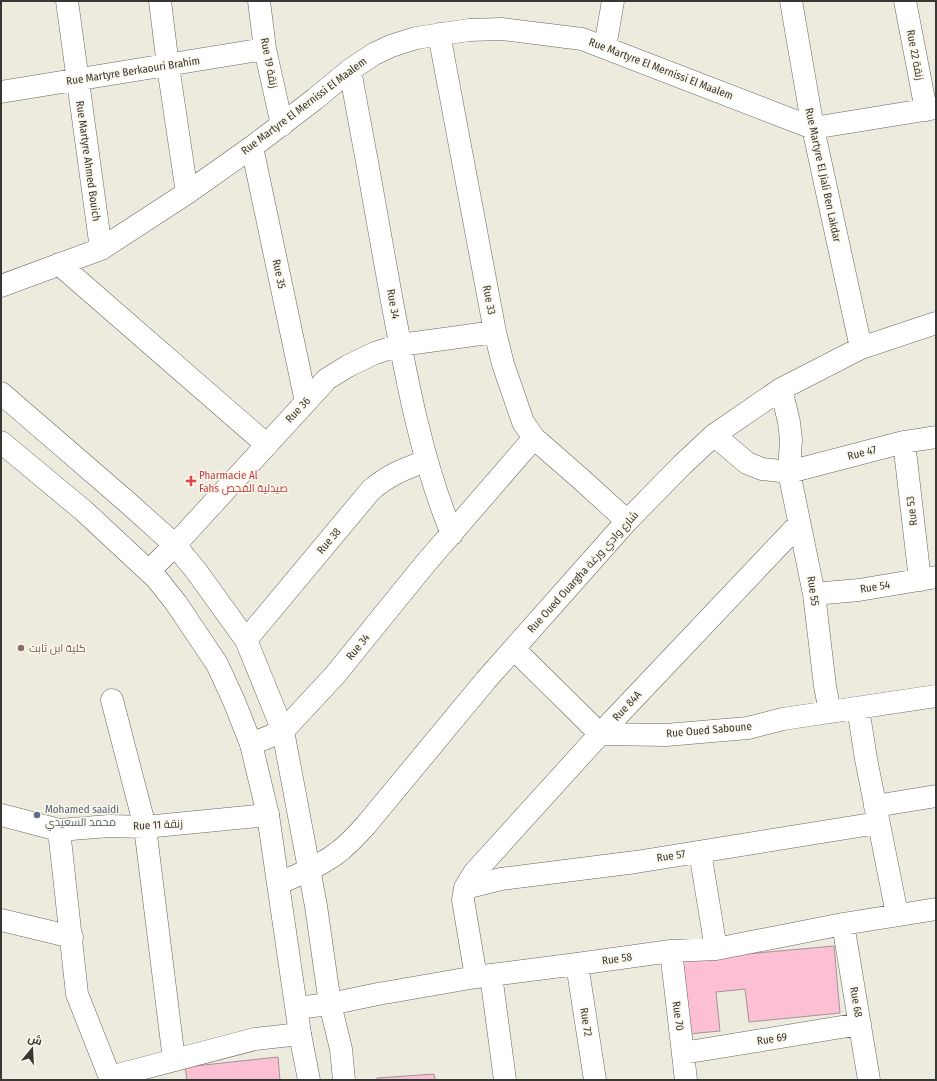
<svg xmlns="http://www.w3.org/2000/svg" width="937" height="1081" font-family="'Fira Sans Condensed',Cairo,sans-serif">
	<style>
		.building { fill: #fcbfd3; stroke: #a19498 }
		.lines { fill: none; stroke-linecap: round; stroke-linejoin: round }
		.street-casing { stroke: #68655b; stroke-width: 23 }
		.secondary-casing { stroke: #68655b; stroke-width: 23 }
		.street { stroke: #fff; stroke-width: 22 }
		.secondary { stroke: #fff; stroke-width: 22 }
		.health-dot { fill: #e0444e; stroke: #fbf7eb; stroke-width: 1.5 }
		.education-dot { fill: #8d6e63; stroke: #fbf7eb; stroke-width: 1.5 }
		.service-dot { fill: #5c6f8a; stroke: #fbf7eb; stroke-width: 1.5 }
		.labels { text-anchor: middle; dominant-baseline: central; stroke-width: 3; stroke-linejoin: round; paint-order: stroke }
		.street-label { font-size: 11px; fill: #393733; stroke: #fbf7eb }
		.health-label { font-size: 11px; fill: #be3a42; stroke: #fbf7eb; text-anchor: start }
		.education-label { font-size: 11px; fill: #785e54; stroke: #fbf7eb; text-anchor: start }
		.service-label { font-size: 11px; fill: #4e5e75; stroke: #fbf7eb; text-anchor: start }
	</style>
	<rect width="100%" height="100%" fill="#edeade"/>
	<!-- building -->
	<path class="building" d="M834 946 840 1013 749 1022 745 989 716 992 720 1031 688 1034 680 960Z
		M278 1057 280 1080H187L185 1067Z
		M434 1074 435 1080H377V1078Z"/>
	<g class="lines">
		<defs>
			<path id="street" d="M67 1 101 249
				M160 1 168 66 187 193
				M259 1 265 49 282 125
				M791 1 813 128 861 348
				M905 1 926 110
				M439 34 495 332 503 364 523 422 534 438 582 480 627 521
				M605 47 613 1
				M350 70C364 145 378 221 391 296 406 376 421 459 452 534
				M1 92 265 49
				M813 128 936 108
				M252 147 306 402
				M59 264 267 445
				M1 286 101 249 187 193 252 147 315 99 350 70 374 54 391 46 416 38 469 30 502 29 582 39 813 128
				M781 389 789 422 791 440 789 472 814 594 825 686 830 712
				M714 435 747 463 762 469 789 472 904 442 936 437
				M904 442 920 580
				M149 571 175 545 327 379 348 366 375 353 400 345 495 332
				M814 594 859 590 936 577
				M246 640 371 490C390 474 404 469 426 461
				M514 649 600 734 666 735 748 728 783 719 936 696
				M112 700 145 827 174 1060
				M858 708 866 759 897 914
				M251 744 283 731 335 675 425 564 534 438
				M875 806 936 796
				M1 815 59 830 109 826 145 827 268 815
				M59 830 77 994 111 1080
				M700 852 716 949
				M279 883C299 875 320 866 337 853 348 845 357 835 366 825L486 680 627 521 682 465 714 435 781 389 861 348 936 323
				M465 888 501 879 636 862 878 823
				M1 920 72 937
				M843 924 869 1080
				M671 951 686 1080
				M577 964 595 1080
				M491 975 505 1080
				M476 977 463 900 465 888 474 873 600 734 799 524
				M297 1008 330 1004 378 994 476 977 577 964 671 951 716 949 843 924 936 909
				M683 1053 860 1024
				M110 1077 255 1039 300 1034"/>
			<path id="secondary" d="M1 393 126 501 175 545 197 572 246 640 283 731 316 906 330 1004 341 1049 344 1080
				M1 442 84 511 157 579 176 603 217 664 234 701 251 744 268 815 300 1034 309 1080"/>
		</defs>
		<!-- street casing -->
		<use href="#street" class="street-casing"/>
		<!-- secondary casing -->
		<use href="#secondary" class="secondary-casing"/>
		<!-- street -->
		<use href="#street" class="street"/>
		<!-- secondary -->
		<use href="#secondary" class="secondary"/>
	</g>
	<!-- markers -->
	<path class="health-dot" d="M189 475h4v4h4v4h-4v4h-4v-4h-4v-4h4z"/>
	<circle class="education-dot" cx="21" cy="648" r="4"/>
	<circle class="service-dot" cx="37" cy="815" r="4"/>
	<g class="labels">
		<!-- street labels -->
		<g class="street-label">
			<text transform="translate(915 55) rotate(79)">Rue 22 زنقة</text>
			<text transform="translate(269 63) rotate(79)">Rue 19 زنقة</text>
			<text transform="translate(661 69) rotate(21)">Rue Martyre El Mernissi El Maalem</text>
			<text transform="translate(133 71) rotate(-9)">Rue Martyre Berkaouri Brahim</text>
			<text transform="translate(304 106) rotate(-37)">Rue Martyre El Mernissi El Maalem</text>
			<text transform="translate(88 161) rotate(82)">Rue Martyre Ahmed Bouich</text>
			<text transform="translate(823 175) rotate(78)">Rue Martyre El Jiali Ben Lakdar</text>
			<text transform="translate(279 274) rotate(78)">Rue 35</text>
			<text transform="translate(489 300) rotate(79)">Rue 33</text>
			<text transform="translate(393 304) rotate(80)">Rue 34</text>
			<text transform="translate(298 410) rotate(-47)">Rue 36</text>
			<text transform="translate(862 453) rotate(-14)">Rue 47</text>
			<text transform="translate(912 511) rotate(-97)">Rue 53</text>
			<text transform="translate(329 541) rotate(-50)">Rue 38</text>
			<text transform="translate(583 572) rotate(-48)">Rue Oued Ouargha شارع وادي ورغة</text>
			<text transform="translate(875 587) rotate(-9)">Rue 54</text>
			<text transform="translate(813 591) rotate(81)">Rue 55</text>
			<text transform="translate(358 647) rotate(-51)">Rue 34</text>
			<text transform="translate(627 706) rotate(-47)">Rue 84A</text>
			<text transform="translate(709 730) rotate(-5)">Rue Oued Saboune</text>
			<text transform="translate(158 825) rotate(-3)">Rue 11 زنقة</text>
			<text transform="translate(671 856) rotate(-9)">Rue 57</text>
			<text transform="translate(617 959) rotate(-8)">Rue 58</text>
			<text transform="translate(856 1002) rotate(80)">Rue 68</text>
			<text transform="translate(678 1016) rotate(82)">Rue 70</text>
			<text transform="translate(586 1022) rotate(81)">Rue 72</text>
			<text transform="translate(772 1039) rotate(-9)">Rue 69</text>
		</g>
		<!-- health labels -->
		<g class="health-label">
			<text x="199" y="475">Pharmacie Al<tspan x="199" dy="13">Fahs صيدلية الفحص</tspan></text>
		</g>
		<!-- education labels -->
		<g class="education-label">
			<text x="29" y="648">كلية ابن ثابت</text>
		</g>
		<!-- service labels -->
		<g class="service-label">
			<text x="45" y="809">Mohamed saaidi<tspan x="45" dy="13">محمد السعيدي</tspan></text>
		</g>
	</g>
	<!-- border -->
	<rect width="937" height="1081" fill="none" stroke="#393733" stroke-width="4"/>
	<!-- north arrow -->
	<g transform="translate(32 1049) rotate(18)" stroke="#fbf7eb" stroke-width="3" paint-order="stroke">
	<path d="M0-3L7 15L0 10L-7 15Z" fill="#393733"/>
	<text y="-6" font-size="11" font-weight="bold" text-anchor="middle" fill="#393733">ش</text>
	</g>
</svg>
